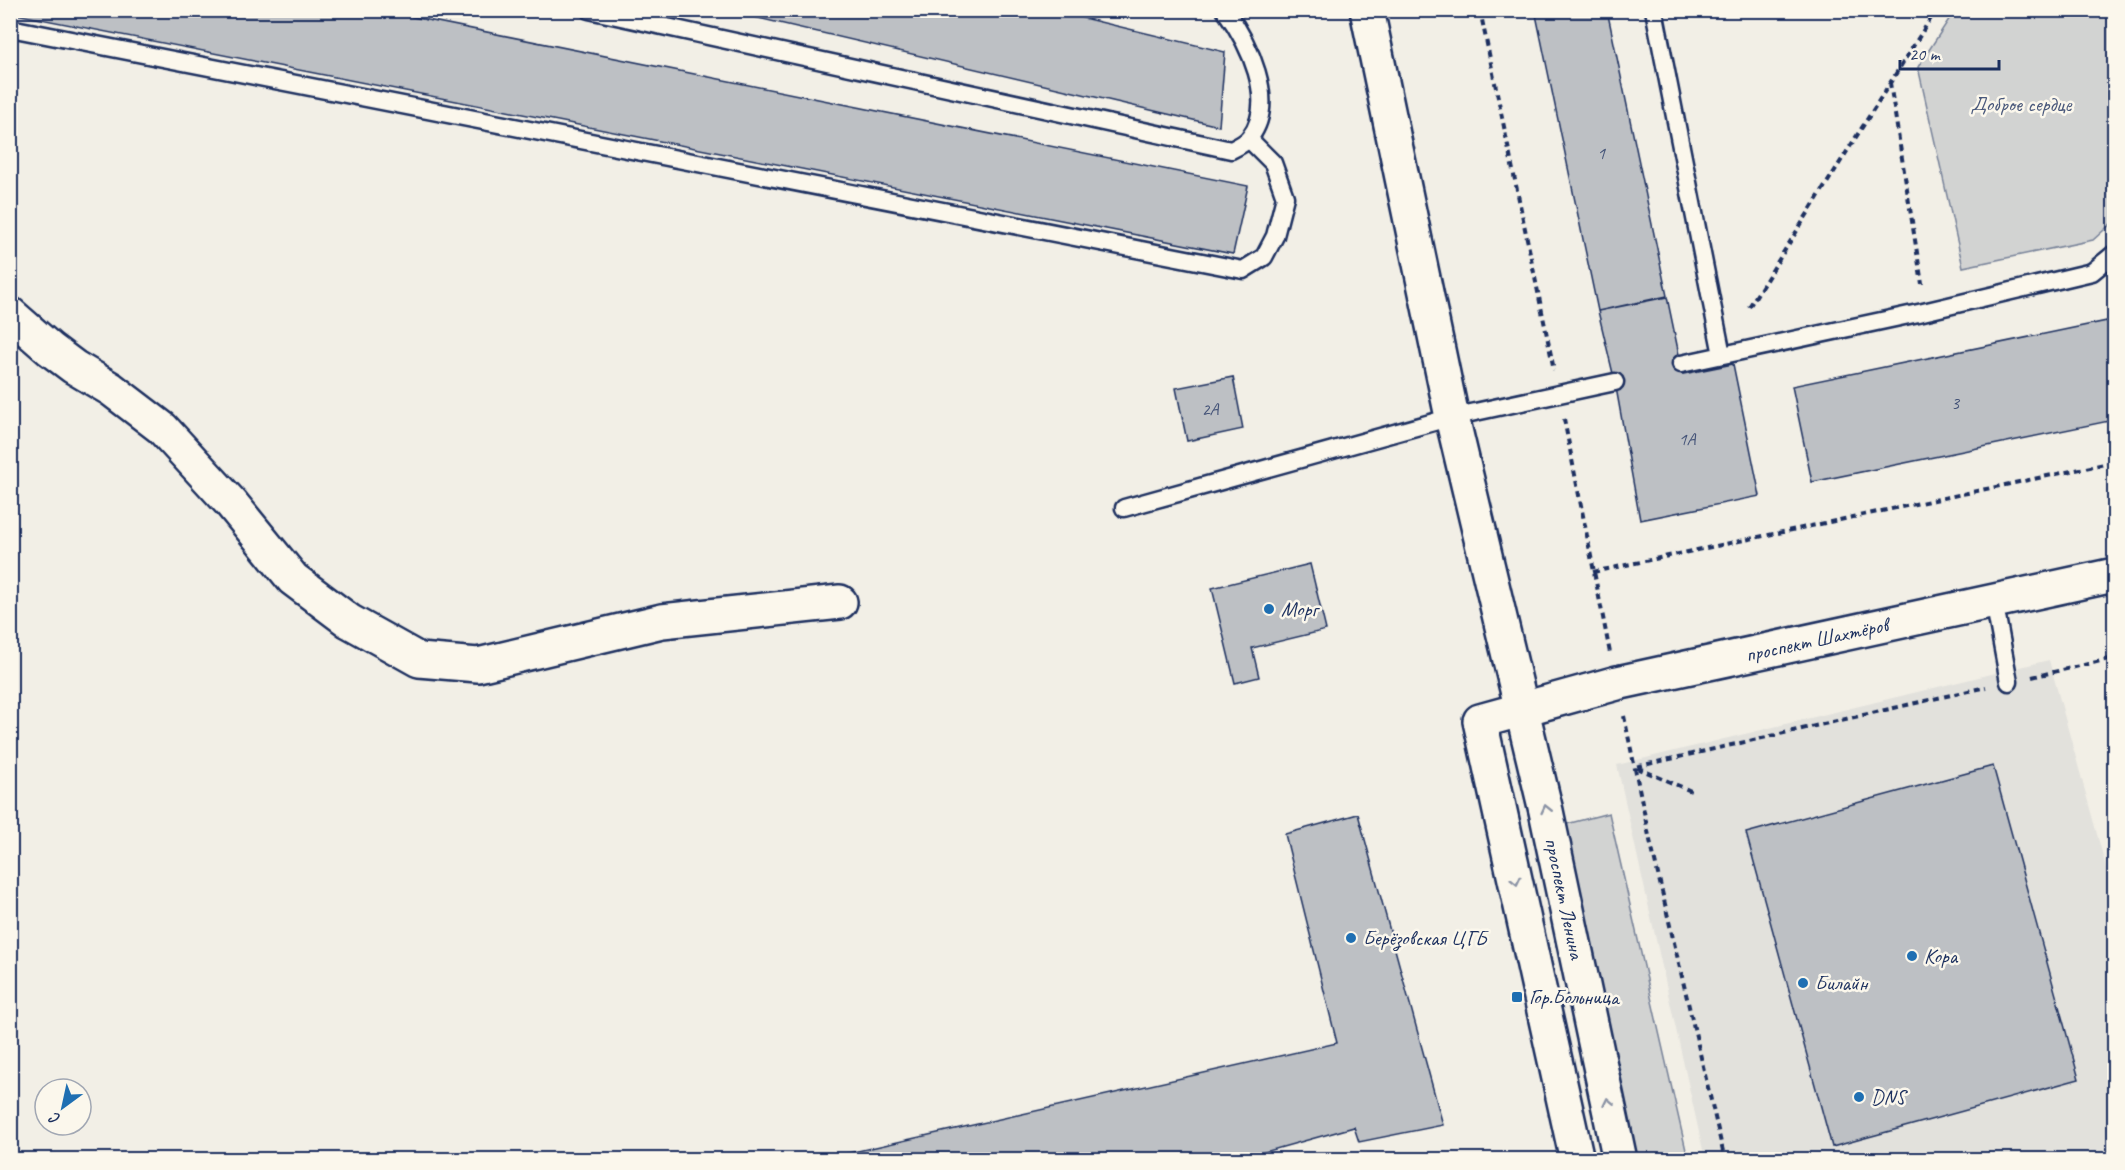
<svg xmlns="http://www.w3.org/2000/svg" width="2125" height="1170" font-family="Caveat,sans-serif">
	<style>
		.built { fill: #e2e1dc }
		.green { fill: #d2d3d2; stroke: #768198; stroke-width: 1.5 }
		.building { fill: #bdc0c4; stroke: #1b2f5e; stroke-width: 1.5 }
		.lines { fill: none; stroke-linecap: round; stroke-linejoin: round }
		.service-casing { stroke: #1b2f5e; stroke-width: 21 }
		.minor-casing { stroke: #1b2f5e; stroke-width: 38 }
		.path { stroke: #1b2f5e; stroke-width: 4; stroke-dasharray: 6 4.5; stroke-linecap: butt }
		.service { stroke: #fbf7ec; stroke-width: 16 }
		.minor { stroke: #fbf7ec; stroke-width: 33 }
		.oneway { stroke: #8b93a5 }
		.poi-dot { fill: #1f6fb2; stroke: #fbf7ec; stroke-width: 2 }
		.labels { text-anchor: middle; dominant-baseline: central; stroke-width: 5; stroke-linejoin: round; paint-order: stroke }
		.number-label { font-size: 18px; fill: #445378 }
		.park-label { font-size: 21px; fill: #49587b; stroke: #fbf7ec }
		.poi-label { font-size: 21px; fill: #1b2f5e; stroke: #fbf7ec; text-anchor: start }
		.street-label { font-size: 21px; fill: #1b2f5e; stroke: #fbf7ec }
	</style>
	<rect width="100%" height="100%" fill="#f2efe6"/>
	<filter id="ink" filterUnits="userSpaceOnUse"><feTurbulence type="fractalNoise" baseFrequency=".0167" numOctaves="2"/><feDisplacementMap in="SourceGraphic" scale="12" xChannelSelector="R" yChannelSelector="G"/><feConvolveMatrix kernelMatrix="1 2 1 2 8 2 1 2 1" color-interpolation-filters="sRGB"/></filter>
	<g filter="url(#ink)">
		<!-- built -->
		<path class="built" d="M2049 660 2114 896V1159H1705L1617 765Z"/>
		<!-- green -->
		<path class="green" d="M1955 10 2114 11V221L2093 240 1963 267 1918 67Z
			M1609 813 1688 1159H1627L1555 827Z"/>
		<!-- building -->
		<path class="building" d="M10 10H378L1248 186 1233 254 10 13Z
			M724 10H1050L1225 52 1219 126Z
			M1535 10H1607L1667 296 1598 311Z
			M1667 297 1683 374 1733 364 1760 496 1640 520 1615 382 1598 311Z
			M2107 321 2114 356V420L1812 482 1792 386Z
			M1233 377 1243 429 1187 441 1176 388Z
			M1310 564 1326 630 1252 648 1259 677 1235 683 1212 588Z
			M1993 766 2079 1079 1832 1147 1746 833Z
			M1358 814 1443 1125 1359 1142 1354 1127 1236 1160H818L1337 1043 1285 834Z"/>
		<g class="lines">
			<defs>
				<path id="service" d="M589 10 1231 150C1237 147 1246 143 1250 137 1278 101 1248 42 1225 10
					M1654 10 1722 355
					M10 28 1243 270 1264 257 1275 236 1285 197 1273 163 1249 139
					M1681 364 1923 312 2092 272 2114 254
					M1124 508 1452 417 1615 382
					M1994 601 2009 682"/>
				<g id="minor">
					<path id="s1" d="M1367 10 1452 417 1546 811 1620 1160"/>
					<path d="M10 314 50 349 74 367 111 389 162 428 231 503 293 579 349 621 419 660 478 665 662 621 840 602"/>
					<path id="s2" d="M1577 1160 1480 721 1617 683 2114 575"/>
				</g>
			</defs>
			<!-- service casing -->
			<use href="#service" class="service-casing"/>
			<!-- minor casing -->
			<use href="#minor" class="minor-casing"/>
			<!-- path -->
			<path class="path" d="M1480 10 1554 370
				M1890 83 1922 284
				M1749 307 1936 10
				M1564 419 1610 653
				M1593 572 2114 462
				M2032 677 2114 658
				M1624 716 1649 836 1725 1160
				M1691 791 1635 767 1986 687"/>
			<!-- service -->
			<use href="#service" class="service"/>
			<!-- minor -->
			<use href="#minor" class="minor"/>
		</g>
		<!-- one-way arrows -->
		<defs><path id="oneway-chevron" d="M-2-3.5L2.5 0L-2 3.5" fill="none" stroke-width="1.6" stroke-linecap="round" stroke-linejoin="round" transform="scale(1.5)"/></defs>
		<g class="oneway">
			<use href="#oneway-chevron" transform="translate(1546 809) rotate(-103)"/>
			<use href="#oneway-chevron" transform="translate(1516 881) rotate(77)"/>
			<use href="#oneway-chevron" transform="translate(1608 1102) rotate(-102)"/>
		</g>
	</g>
	<!-- markers -->
	<g class="poi-dot">
		<circle cx="1269" cy="609" r="6"/>
		<circle cx="1351" cy="938" r="6"/>
		<circle cx="1912" cy="956" r="6"/>
		<circle cx="1803" cy="983" r="6"/>
		<rect x="1511" y="991" width="12" height="12" rx="3"/>
		<circle cx="1859" cy="1097" r="6"/>
	</g>
	<g class="labels">
		<!-- number labels -->
		<g class="number-label">
			<text x="1601" y="153">1</text>
			<text x="1955" y="403">3</text>
			<text x="1210" y="409">2А</text>
			<text x="1687" y="439">1А</text>
		</g>
		<!-- park labels -->
		<g class="park-label">
			<text x="2021" y="104">Доброе сердце</text>
		</g>
		<!-- poi labels -->
		<g class="poi-label">
			<text x="1281" y="609">Морг</text>
			<text x="1363" y="938">Берёзовская ЦГБ</text>
			<text x="1924" y="956">Кора</text>
			<text x="1815" y="983">Билайн</text>
			<text x="1529" y="997">Гор.Больница</text>
			<text x="1871" y="1097">DNS</text>
		</g>
		<!-- street labels -->
		<g class="street-label">
			<text stroke="none"><textPath href="#s2" startOffset="796">проспект Шахтёров</textPath></text>
			<text stroke="none"><textPath href="#s1" startOffset="910">проспект Ленина</textPath></text>
		</g>
	</g>
	<!-- margin -->
	<rect width="2125" height="1170" fill="none" stroke="#fbf7ec" stroke-width="36"/>
	<rect x="18" y="18" width="2089" height="1134" fill="none" stroke="#1b2f5e" stroke-width="2" filter="url(#ink)"/>
	<!-- north arrow -->
	<g transform="translate(63 1107) rotate(213)"><circle r="28" fill="#fbf7ec" stroke="#a1a7b3" stroke-width="1.5"/>
	<path d="M0-4.5L10 22L0 15L-10 22Z" fill="#1f6fb2"/>
	<text y="-9" font-size="16" font-weight="bold" text-anchor="middle" fill="#1b2f5e">С</text>
	</g>
	<!-- scale -->
	<path d="M1900 60v9h99v-9" fill="none" stroke="#1b2f5e" stroke-width="3"/>
	<text x="1909" y="60" font-size="18" fill="#1b2f5e" stroke="#fbf7ec" stroke-width="4.5" paint-order="stroke">20 m</text>
</svg>
